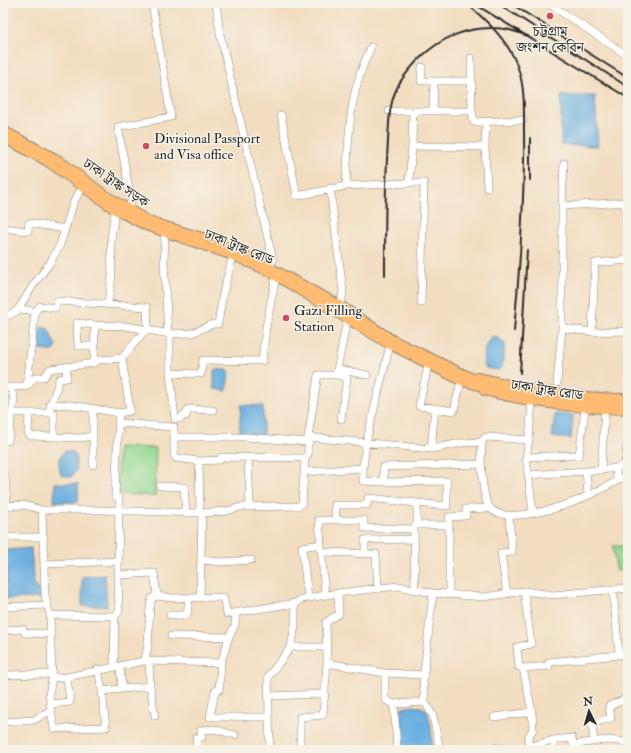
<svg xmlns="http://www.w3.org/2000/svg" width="631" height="753" font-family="'IM FELL Double Pica','Noto Serif Bengali',serif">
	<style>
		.green { fill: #93d891; stroke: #5f825e }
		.water { fill: #6aafe0; stroke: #4a6d86 }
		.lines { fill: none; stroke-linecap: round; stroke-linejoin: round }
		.minor-casing { stroke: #8e8476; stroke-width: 8 }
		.major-casing { stroke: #8e8476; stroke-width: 10 }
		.minor { stroke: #fff; stroke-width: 7 }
		.major { stroke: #febb71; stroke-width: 8 }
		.rail { stroke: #2b2b2b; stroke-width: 2 }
		.poi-dot { fill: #d1495b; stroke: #f7f3e8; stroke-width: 1.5 }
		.labels { text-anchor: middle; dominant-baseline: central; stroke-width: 3; stroke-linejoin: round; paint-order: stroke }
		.poi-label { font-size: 14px; fill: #2b2b2b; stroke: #f7f3e8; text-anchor: start }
		.street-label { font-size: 14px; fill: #2b2b2b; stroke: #f7f3e8 }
	</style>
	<rect width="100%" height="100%" fill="#f7f3e8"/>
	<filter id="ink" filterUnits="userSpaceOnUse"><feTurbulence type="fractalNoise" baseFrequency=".025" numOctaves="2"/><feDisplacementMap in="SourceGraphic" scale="8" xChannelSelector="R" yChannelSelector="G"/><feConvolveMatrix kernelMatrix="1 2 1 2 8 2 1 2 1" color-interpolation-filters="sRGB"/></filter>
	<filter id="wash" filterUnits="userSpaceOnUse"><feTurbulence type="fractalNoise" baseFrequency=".012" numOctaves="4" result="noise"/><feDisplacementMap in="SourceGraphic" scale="16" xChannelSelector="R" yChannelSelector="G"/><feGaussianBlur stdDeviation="0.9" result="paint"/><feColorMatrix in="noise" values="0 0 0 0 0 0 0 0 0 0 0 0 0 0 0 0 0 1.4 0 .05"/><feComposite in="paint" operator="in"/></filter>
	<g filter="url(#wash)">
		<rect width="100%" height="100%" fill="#f2ddc0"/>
		<!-- green -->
		<path class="green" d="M118 447 156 448 155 496 117 494Z
			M613 546H626L628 549V570H616Z"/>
		<!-- water -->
		<path class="water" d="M561 96H595L598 146 561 145Z
			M42 327 48 329 56 346 55 350C39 356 28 338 42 327Z
			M491 337H497L505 343 502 367 499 370 486 368C480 360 485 344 491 337Z
			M214 370H229L227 391 214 389Z
			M241 405 263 406V435L239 434Z
			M555 414 573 415 571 439 552 437Z
			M65 451 73 452 76 457V471L71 477 61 475C58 467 58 457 65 451Z
			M55 483 78 484V502H54Z
			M31 548 34 587H37V591H41V598L4 599 3 584H6V550Z
			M105 575 107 606H82V577Z
			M413 706 421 707 427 710 431 726 432 748 400 750 398 712 402 708Z"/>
	</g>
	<g filter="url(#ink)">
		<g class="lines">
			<defs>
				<path id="minor" d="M216 3 220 34 273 260 267 271
					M548 3 628 56
					M471 58 472 111
					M422 67 421 81H471
					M389 111H472L474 122 523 120
					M413 111 412 146 485 147
					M433 111 434 81
					M281 115 297 196 346 186 409 183 412 146
					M486 122 485 147 487 188
					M627 142 628 139
					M409 183H424L421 303
					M346 186C349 134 348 94 371 47
					M330 188 343 291 342 299 337 310
					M628 202 562 206V328L592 332 628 331
					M624 203 628 219
					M562 206 564 163
					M129 209 131 201 118 127 171 117 152 3
					M3 228 28 231 29 223 65 229
					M165 233 164 263 168 334
					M108 304 112 276 111 240 115 210
					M3 318 17 311 34 284 50 263 60 245 74 201 83 187
					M95 325 126 326 170 334 192 333 213 324H218L223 293 233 256
					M592 332 595 263 628 260
					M170 334V373L201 374 203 360 262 361 266 327 276 276
					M94 363 95 325 77 323 78 346H94
					M428 366 419 406 454 411 461 381
					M338 369 367 375
					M170 373 175 419H181L182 416H186L188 409 213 410
					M336 375 346 377 347 378 341 419
					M557 383 562 328
					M27 386 36 377H44L50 369 94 363 99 360 122 358 148 327 147 307 57 301 55 308 40 306 35 312
					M3 388 27 386 35 312 29 310 18 309
					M50 404 72 405 119 413 130 411 122 358
					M12 413H49C50 401 57 391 59 379L67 378 66 368
					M29 413 28 433 31 436 80 438 93 436V410
					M49 413H54V436
					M118 423 174 427V455L176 458 199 461 220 460 221 457 305 458
					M174 437H247L309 442
					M308 437 431 449 461 443 482 442 481 464
					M529 440 532 401
					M3 441H8L14 400 11 388
					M482 442 484 438 487 437 529 440 526 457 579 455 585 409
					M431 449 435 408
					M526 457 533 512
					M248 458 250 506
					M199 461 200 513
					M93 465V436
					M363 468 366 442 390 345
					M601 470 616 468
					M305 472 363 468V481L384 482 383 467 481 464C483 477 482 499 491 509 505 524 559 508 576 501 594 494 611 484 628 475
					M3 474 5 476 7 506
					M528 475 586 471
					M617 480 616 468 625 464 628 436
					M384 482 447 481V506L417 503
					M160 486 184 487 186 513
					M588 495 586 471 601 470 605 410
					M3 506 24 505 42 510H101L202 513 227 511 241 507 298 506 302 504 305 458 308 454V437L318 375H336L347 320
					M42 510 45 595 50 615 52 678 67 677 144 661C152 643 146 619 152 598L157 596 172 598 223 597 227 614 295 603 302 599 338 593 398 586 433 593 484 597 524 591 553 595 628 588
					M336 520 335 505H367L368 498 417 503V525
					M449 525V517L466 516V509L490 508
					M414 527 417 525H449V594
					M3 537H44
					M322 552 376 554 378 589
					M365 553V540L414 539
					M201 560 222 562 251 560
					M45 564 119 561
					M118 575 119 498 115 496 119 413
					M613 590 619 655
					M433 593 423 681 425 702 433 716 440 750
					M507 594 501 553 512 552 509 516
					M325 595 319 520H364V528L414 529 415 590
					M200 597 202 513
					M308 598 302 547 321 544
					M3 607 47 605
					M50 615 115 616 114 667
					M170 615H187L189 598
					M115 616 119 612 118 575 154 573 157 596
					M3 630 23 629 25 633 51 634
					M171 636 229 637 221 663
					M229 637 235 625 236 612
					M291 647H326
					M144 661 221 663 219 690 215 691 210 717H269
					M327 663 385 673 424 675
					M120 667 122 689 150 686 149 661
					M523 668 519 667 517 647 531 644 524 591
					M98 669 102 691 122 689
					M385 673V700L394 704
					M3 675 52 674
					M52 678 49 695 54 729 106 727 102 691
					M150 686 155 716
					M268 696 325 694
					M51 704 70 702 67 677
					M532 712 523 668 549 666V662L628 654
					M494 717 532 712 533 729 528 738V750
					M3 722 34 720 51 710
					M553 740 554 750
					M594 742 592 723 611 718 609 706 628 698
					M528 747 553 740 572 738 573 745C593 742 609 737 628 743
					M197 750 196 738 202 737 201 730 214 729 235 735
					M270 750 268 677 291 647 295 626V603
					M300 750V717L323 715 327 663 326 622 339 614 338 593
					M397 750 394 704 425 702
					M477 750 498 747 508 750"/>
				<path id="major" d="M3 130 59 160 104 194 149 221 212 240 253 258 340 305 392 339 483 383
					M3 138 46 161 115 210 146 226 233 256 267 271 390 345 461 381 482 387 582 402 628 404
					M477 377C526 388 577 398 628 398
					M484 391C532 404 579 409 628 410"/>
			</defs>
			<!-- minor casing -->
			<use href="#minor" class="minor-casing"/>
			<!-- major casing -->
			<use href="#major" class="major-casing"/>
			<!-- minor -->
			<use href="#minor" class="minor"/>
			<!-- major -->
			<use href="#major" class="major"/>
			<!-- rail -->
			<path class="rail" d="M466 3C487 21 509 41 518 68 525 87 524 111 524 131 525 198 520 264 514 331
				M473 3 628 98
				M497 3 628 87
				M510 3 628 78
				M530 138V180
				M385 275C385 231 385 186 388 141 389 123 389 104 397 88 401 78 410 69 417 61 440 37 471 24 505 29 513 30 521 34 528 36
				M520 373 527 250"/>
		</g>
	</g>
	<!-- markers -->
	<g class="poi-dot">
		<circle cx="550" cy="16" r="4"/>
		<circle cx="146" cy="146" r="4"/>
		<circle cx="286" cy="318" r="4"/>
	</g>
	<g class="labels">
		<!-- poi labels -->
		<g class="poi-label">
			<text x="550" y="31" text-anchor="middle">চট্টগ্রাম<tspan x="550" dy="16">জংশন কেবিন</tspan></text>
			<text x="154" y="138">Divisional Passport<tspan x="154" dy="16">and Visa office</tspan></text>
			<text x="294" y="310">Gazi Filling<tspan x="294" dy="16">Station</tspan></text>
		</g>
		<!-- street labels -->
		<g class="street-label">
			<text transform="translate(116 183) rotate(34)">ঢাকা ট্রাঙ্ক সড়ক</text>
			<text transform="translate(239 247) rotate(22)">ঢাকা ট্রাঙ্ক রোড</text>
			<text transform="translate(547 390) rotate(9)">ঢাকা ট্রাঙ্ক রোড</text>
		</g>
	</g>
	<!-- margin -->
	<rect width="631" height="753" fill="none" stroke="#f7f3e8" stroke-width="16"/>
	<!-- north arrow -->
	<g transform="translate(589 711) rotate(355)" stroke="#f7f3e8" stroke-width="3" paint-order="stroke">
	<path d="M0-3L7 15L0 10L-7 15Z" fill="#2b2b2b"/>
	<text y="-6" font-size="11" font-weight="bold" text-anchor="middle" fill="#2b2b2b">N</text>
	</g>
</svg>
